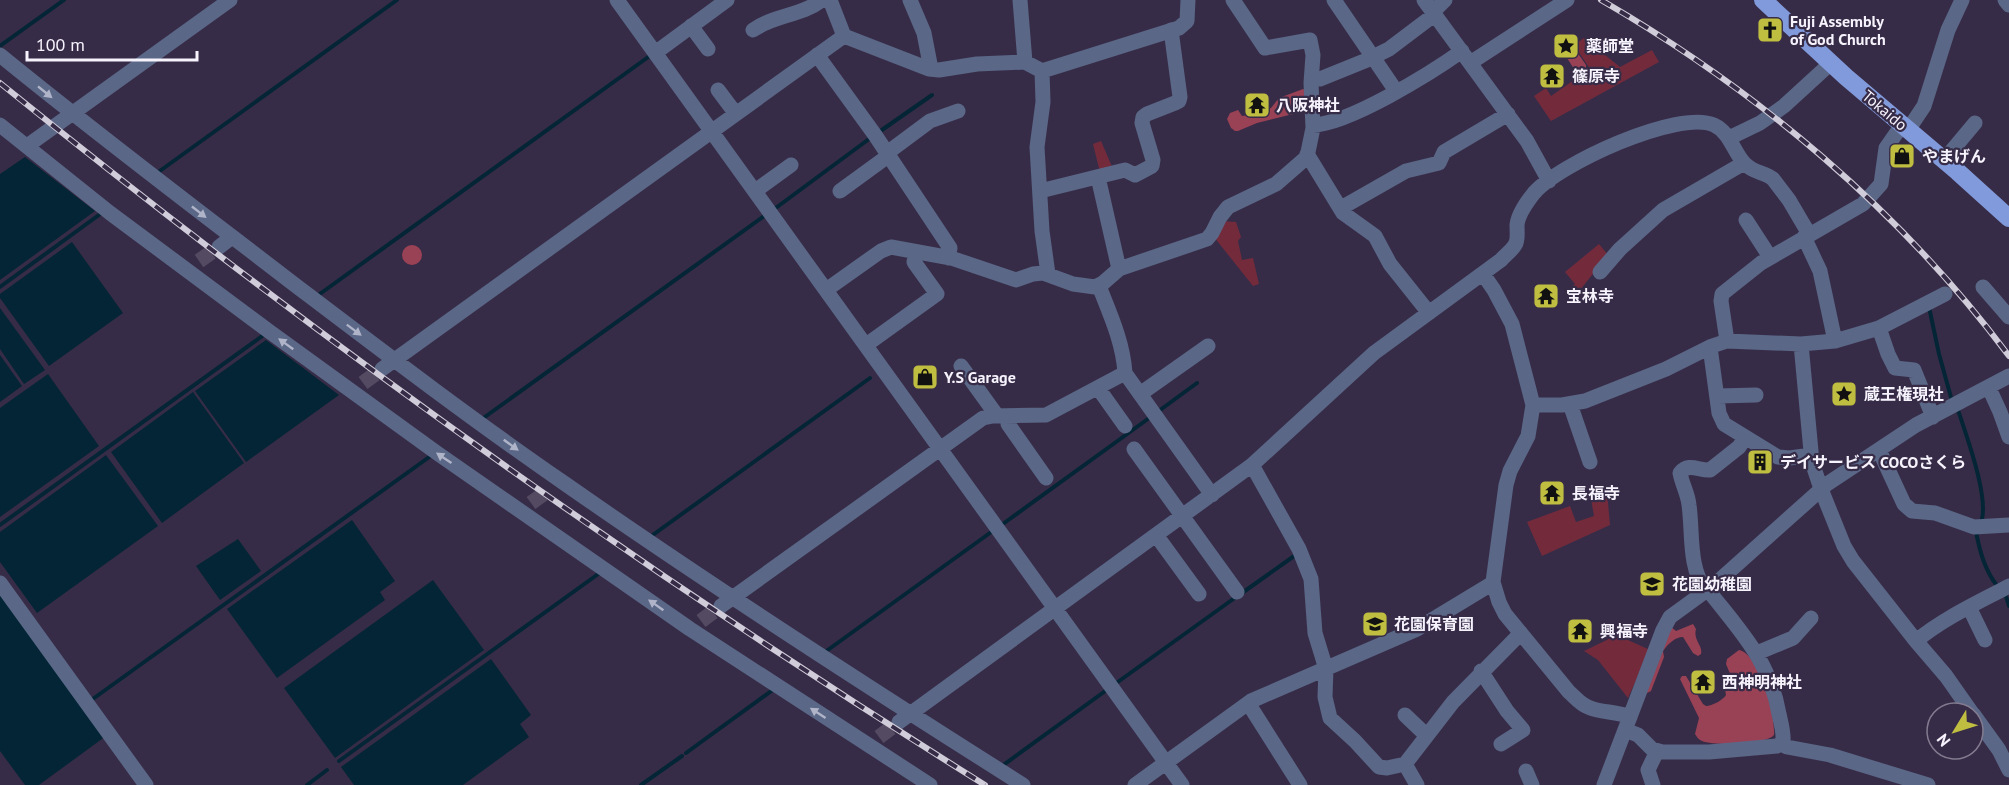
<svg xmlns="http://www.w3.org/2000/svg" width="2009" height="785" font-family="'PT Sans','Noto Sans JP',sans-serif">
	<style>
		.green { fill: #732b3c }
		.forest { fill: #994155 }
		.water { fill: #042535 }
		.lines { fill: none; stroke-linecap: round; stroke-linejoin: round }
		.stream { stroke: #042535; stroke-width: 4 }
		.minor-tunnel { stroke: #544a62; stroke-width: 15; stroke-dasharray: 15 8; stroke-linecap: butt }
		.minor { stroke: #5a6787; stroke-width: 15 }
		.major { stroke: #819adb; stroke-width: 18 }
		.rail-casing { stroke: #d0ccd9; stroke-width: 6 }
		.rail { stroke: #372c47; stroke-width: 4; stroke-dasharray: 11; stroke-linecap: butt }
		.oneway { fill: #b0b4c8 }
		.labels { text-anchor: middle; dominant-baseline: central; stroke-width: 4.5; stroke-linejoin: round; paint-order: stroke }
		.poi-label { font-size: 16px; font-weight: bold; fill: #f6f3fd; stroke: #372c47; text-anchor: start }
		.street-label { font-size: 16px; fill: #f6f3fd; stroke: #372c47 }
	</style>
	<rect width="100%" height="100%" fill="#372c47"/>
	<!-- green -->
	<path class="green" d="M1584 38 1620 67 1652 50 1659 62 1551 121 1534 96 1546 88 1551 96 1590 69 1574 45Z
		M1101 141 1113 169 1100 172 1093 144Z
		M1222 221 1236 222 1241 237 1238 241 1242 260 1253 258 1259 284 1253 286 1214 237Z
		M1599 244 1608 255 1576 295 1571 288 1575 284 1565 272Z
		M1607 492 1610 525 1542 556 1527 522 1570 506 1576 522 1594 516 1590 493Z
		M1617 635 1650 650 1628 698 1598 660 1584 651Z"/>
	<!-- forest -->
	<path class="forest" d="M1571 50 1577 52 1586 65V69L1581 73 1576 72 1567 58 1566 54Z
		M1303 89 1307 91 1305 111 1257 123 1238 131H1235L1231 128 1227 119 1230 113 1238 110 1242 116 1256 114 1271 108 1279 98Z
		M402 255a10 10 0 1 1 20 0a10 10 0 1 1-20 0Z
		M1693 624 1696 629C1693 641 1703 645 1701 654L1698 656 1693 653 1683 637C1675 637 1668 644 1663 651L1664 657 1651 691 1647 693 1646 691 1671 627 1676 631Z
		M1739 650C1759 653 1776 716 1774 735 1766 745 1714 746 1702 741 1698 739 1697 737 1695 734L1699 718 1680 679 1682 676H1686L1703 704 1706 706C1712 706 1723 700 1726 695L1724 684 1731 676 1726 664 1727 659Z"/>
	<!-- water -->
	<path class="water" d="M25 157 95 211 0 280V174Z
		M72 242 123 313 49 366 0 298V294Z
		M0 308 45 370 24 384 0 349Z
		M266 340 339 395 246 462 195 391Z
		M0 355 22 386 0 402Z
		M48 374 99 446 0 517V408Z
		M193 392 244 463 162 523 111 452Z
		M106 455 158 526 37 613 0 562V532Z
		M352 520 395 581 380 592 385 600 277 678 227 609Z
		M238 539 261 571 220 600 196 566Z
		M433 580 484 650 335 758 284 688Z
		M0 590 106 736 39 785H25L0 751Z
		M491 659 531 715 520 724 529 737 463 785H354L341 767Z"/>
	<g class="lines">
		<!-- stream -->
		<path class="stream" d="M0 46 64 0
			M879 132 932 95
			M157 173 397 0
			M773 210 869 139
			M0 287 103 212
			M317 296 651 55
			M1929 307 1939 354 1952 401
			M1958 410C1966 435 1990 499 1981 522
			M1156 413 1197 383
			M482 419 767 214
			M0 525 265 334
			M1000 526 1152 416
			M1976 532C1980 552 1985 571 1998 587
			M650 537 870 378
			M1242 593 1297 554
			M2005 593 2009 606
			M825 652 994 530
			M1115 684 1236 597
			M90 701 432 455
			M686 753 774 689
			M339 761 601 572
			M1002 766 1108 689
			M307 785 327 770
			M641 785 682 756"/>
		<!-- minor-tunnel -->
		<path class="minor-tunnel" d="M199 261 219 247
			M363 383 382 369
			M531 503 549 490
			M701 621 721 606
			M879 737 899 722"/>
		<!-- minor -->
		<path class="minor" d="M617 0 1182 785
			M830 0 844 36
			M910 0 924 33 931 69
			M1020 0 1025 62
			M1334 0 1396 91
			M1424 0 1527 141 1549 181
			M2005 0 2009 5
			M1433 12 1445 0
			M691 26 708 49
			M753 30C774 15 801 16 822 0
			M655 53 727 0
			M0 55C98 135 199 211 299 288 386 354 474 421 564 483 714 588 868 687 1023 785
			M817 55 875 135 950 248 948 258
			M1470 63 1567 0
			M1042 71 1043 102 1037 147 1042 231 1048 274
			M1312 79H1320L1367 60 1389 49 1434 15
			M718 90 736 114
			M0 125 110 213 270 332 437 453 690 629 930 785
			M1313 125C1349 124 1431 73 1462 51
			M1908 130 1924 106 1948 30 1962 0
			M1729 138 1760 123 1784 106 1831 63
			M27 146 230 0
			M887 153 930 121 958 111
			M1307 154 1343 213 1375 236 1390 264 1429 313
			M1944 160 1975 123
			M1098 177 1119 269
			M755 191 791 165
			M840 191 888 156
			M1040 191 1125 170 1135 175 1152 166 1153 160 1142 123 1143 117 1147 114 1175 103 1179 101 1180 97 1171 30
			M1341 208 1406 171 1439 163 1444 152 1508 114
			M1746 220 1770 257
			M1804 237 1820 271 1835 341
			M219 247 232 237
			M1600 272 1620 249 1663 210 1744 163
			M1483 274 1494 290 1512 324 1533 405 1528 436 1510 471 1506 485 1493 582 1499 602 1505 614 1569 692C1575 697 1580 704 1588 707 1601 713 1616 711 1630 717
			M1983 287 2009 317
			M826 290 881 251 891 247 951 258 1016 280 1033 274 1043 273 1073 284 1095 287 1103 283 1119 269 1207 239 1212 233 1220 217 1228 207 1276 184 1307 157 1313 128 1311 83 1313 55 1310 40 1265 48 1233 0
			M1879 328 1888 354 1895 368 1914 370 1933 417
			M1727 341 1721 301 1722 294 1761 263 1863 204 1881 184 1886 148 1902 125
			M1801 344 1812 462 1821 489 1844 546 1853 561 1916 641 1946 676 1972 713
			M866 345 937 294 914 262 916 253
			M1710 347 1719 413 1724 424 1778 457 1790 458 1811 455
			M961 366 995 413V416
			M382 369 844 36 929 69 939 70 977 64 1025 62 1042 71 1179 28 1187 21 1188 0
			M1125 373 1212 495
			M1098 388 1125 426
			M1989 388 2000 412 2009 437
			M1140 394 1208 346
			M1718 396 1756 395
			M1570 404 1590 462
			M1533 405H1562L1585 401 1666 369 1712 346 1727 341 1801 344 1835 341 1879 328 1945 294
			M1008 416V424L1046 478
			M1134 449 1237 592
			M1879 450 1904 504 1912 511 1935 513 1974 527 2009 525
			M1252 465 1299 549 1311 579 1315 633 1326 669 1325 697 1330 718 1355 741 1379 767 1387 768 1405 764
			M1156 535 1199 594
			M0 583 146 785
			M1706 591C1688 567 1693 533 1689 505 1688 494 1682 484 1680 473 1689 462 1699 471 1710 470L1739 447 1745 438
			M721 606 983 418 993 416 1046 415 1125 373C1123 342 1110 314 1099 286
			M1969 607 1985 640
			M1916 641C1944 618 1977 603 2009 586
			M1757 653 1793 638 1811 618
			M1481 671 1507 711 1523 730 1501 744
			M1248 703 1300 785
			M1973 714 1999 750 2009 770
			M1405 715 1426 735
			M899 722 1252 465 1374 353 1501 260C1505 255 1513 250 1516 243 1518 238 1517 231 1517 225 1518 214 1527 202 1534 193 1559 164 1678 109 1714 125 1731 133 1733 152 1745 164 1754 173 1764 172 1773 179L1789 200 1809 234
			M1625 730 1638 735 1652 749 1662 752H1709L1777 746 1783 742C1784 733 1781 723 1779 714 1770 661 1740 631 1708 590
			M1782 744 1787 747 1830 755 1928 785
			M1526 771 1532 785
			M1135 785 1251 701 1417 629 1493 583
			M1417 785 1405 764 1453 702 1521 633
			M1604 785 1663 630 1670 617 1714 585 1827 484 1916 425 2009 376
			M1653 785 1648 770 1657 751"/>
		<!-- major -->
		<path class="major" d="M1763 0 1846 77 1958 172 2009 218"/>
		<defs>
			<path id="rail" d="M1601 0C1758 91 1900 210 2009 356
				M0 83C314 337 643 572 985 785"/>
		</defs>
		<!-- rail casing -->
		<use href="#rail" class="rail-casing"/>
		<!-- rail -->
		<use href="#rail" class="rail"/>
	</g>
	<!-- one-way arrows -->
	<defs><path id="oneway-solid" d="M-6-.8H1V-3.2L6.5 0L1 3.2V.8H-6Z" transform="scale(1.5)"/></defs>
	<g class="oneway">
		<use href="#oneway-solid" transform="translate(45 92) rotate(39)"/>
		<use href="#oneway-solid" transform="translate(199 212) rotate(38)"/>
		<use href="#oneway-solid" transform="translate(354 330) rotate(37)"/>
		<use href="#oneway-solid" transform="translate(286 344) rotate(-144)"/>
		<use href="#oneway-solid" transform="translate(511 445) rotate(36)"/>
		<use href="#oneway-solid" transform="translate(444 458) rotate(-146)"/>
		<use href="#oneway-solid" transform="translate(656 605) rotate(-145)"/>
		<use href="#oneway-solid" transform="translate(818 713) rotate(-147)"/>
	</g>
	<!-- icons -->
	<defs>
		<symbol id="church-square" viewBox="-11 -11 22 22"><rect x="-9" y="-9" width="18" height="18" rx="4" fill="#bfbe41" stroke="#372c47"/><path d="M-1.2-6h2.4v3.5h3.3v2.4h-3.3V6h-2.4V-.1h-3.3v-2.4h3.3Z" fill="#111"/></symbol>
		<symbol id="sight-square" viewBox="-11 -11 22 22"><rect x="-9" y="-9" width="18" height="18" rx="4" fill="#bfbe41" stroke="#372c47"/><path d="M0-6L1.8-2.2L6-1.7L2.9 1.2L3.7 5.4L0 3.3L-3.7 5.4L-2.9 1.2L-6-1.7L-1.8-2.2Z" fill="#111"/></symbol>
		<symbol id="temple-square" viewBox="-11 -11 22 22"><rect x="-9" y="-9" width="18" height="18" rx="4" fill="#bfbe41" stroke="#372c47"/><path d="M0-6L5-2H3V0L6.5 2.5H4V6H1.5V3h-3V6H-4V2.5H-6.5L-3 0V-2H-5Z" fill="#111"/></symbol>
		<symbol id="shop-square" viewBox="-11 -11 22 22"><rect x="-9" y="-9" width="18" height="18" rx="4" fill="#bfbe41" stroke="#372c47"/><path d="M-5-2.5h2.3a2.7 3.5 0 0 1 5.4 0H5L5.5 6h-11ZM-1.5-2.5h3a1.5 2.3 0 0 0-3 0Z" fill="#111"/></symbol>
		<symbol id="building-square" viewBox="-11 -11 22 22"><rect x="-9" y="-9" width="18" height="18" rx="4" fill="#bfbe41" stroke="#372c47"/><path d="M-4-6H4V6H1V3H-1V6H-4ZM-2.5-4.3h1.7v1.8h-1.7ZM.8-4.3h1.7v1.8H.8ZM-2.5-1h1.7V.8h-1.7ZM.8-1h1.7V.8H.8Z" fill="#111"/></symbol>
		<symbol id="school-square" viewBox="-11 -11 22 22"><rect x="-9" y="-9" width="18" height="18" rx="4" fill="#bfbe41" stroke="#372c47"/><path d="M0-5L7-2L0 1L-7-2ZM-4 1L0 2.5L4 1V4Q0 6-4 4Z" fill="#111"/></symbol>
	</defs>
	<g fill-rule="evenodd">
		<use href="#church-square" x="1755" y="15" width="30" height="30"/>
		<use href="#sight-square" x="1551" y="31" width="30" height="30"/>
		<use href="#temple-square" x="1537" y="61" width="30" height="30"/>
		<use href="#temple-square" x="1242" y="90" width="30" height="30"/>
		<use href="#shop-square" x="1887" y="141" width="30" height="30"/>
		<use href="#temple-square" x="1531" y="281" width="30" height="30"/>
		<use href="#shop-square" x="910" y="362" width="30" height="30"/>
		<use href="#sight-square" x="1829" y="379" width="30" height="30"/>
		<use href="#building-square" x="1745" y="447" width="30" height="30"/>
		<use href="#temple-square" x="1537" y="478" width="30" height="30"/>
		<use href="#school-square" x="1637" y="569" width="30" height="30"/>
		<use href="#school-square" x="1360" y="609" width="30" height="30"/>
		<use href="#temple-square" x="1565" y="616" width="30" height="30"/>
		<use href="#temple-square" x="1688" y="667" width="30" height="30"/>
	</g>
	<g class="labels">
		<!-- poi labels -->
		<g class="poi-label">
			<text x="1790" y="21">Fuji Assembly<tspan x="1790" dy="18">of God Church</tspan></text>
			<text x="1586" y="46">薬師堂</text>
			<text x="1572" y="76">篠原寺</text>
			<text x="1276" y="105">八阪神社</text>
			<text x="1922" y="156">やまげん</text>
			<text x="1566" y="296">宝林寺</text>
			<text x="944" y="377">Y.S Garage</text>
			<text x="1864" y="394">蔵王権現社</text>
			<text x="1780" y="462">デイサービス COCOさくら</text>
			<text x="1572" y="493">長福寺</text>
			<text x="1672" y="584">花園幼稚園</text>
			<text x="1394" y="624">花園保育園</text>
			<text x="1600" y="631">興福寺</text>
			<text x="1722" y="682">西神明神社</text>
		</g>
		<!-- street labels -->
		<g class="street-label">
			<text transform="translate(1885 110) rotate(40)">Tokaido</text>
		</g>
	</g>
	<!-- north arrow -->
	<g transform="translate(1955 731) rotate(232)"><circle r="28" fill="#372c47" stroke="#837c90" stroke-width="1.5"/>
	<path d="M0-4.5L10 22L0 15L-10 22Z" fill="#bfbe41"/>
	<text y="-9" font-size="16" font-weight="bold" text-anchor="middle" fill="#f6f3fd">N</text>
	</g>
	<!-- scale -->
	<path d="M27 51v9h170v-9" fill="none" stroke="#f6f3fd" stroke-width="3"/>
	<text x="36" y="51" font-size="18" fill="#f6f3fd" stroke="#372c47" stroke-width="4.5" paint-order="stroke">100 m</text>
</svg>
